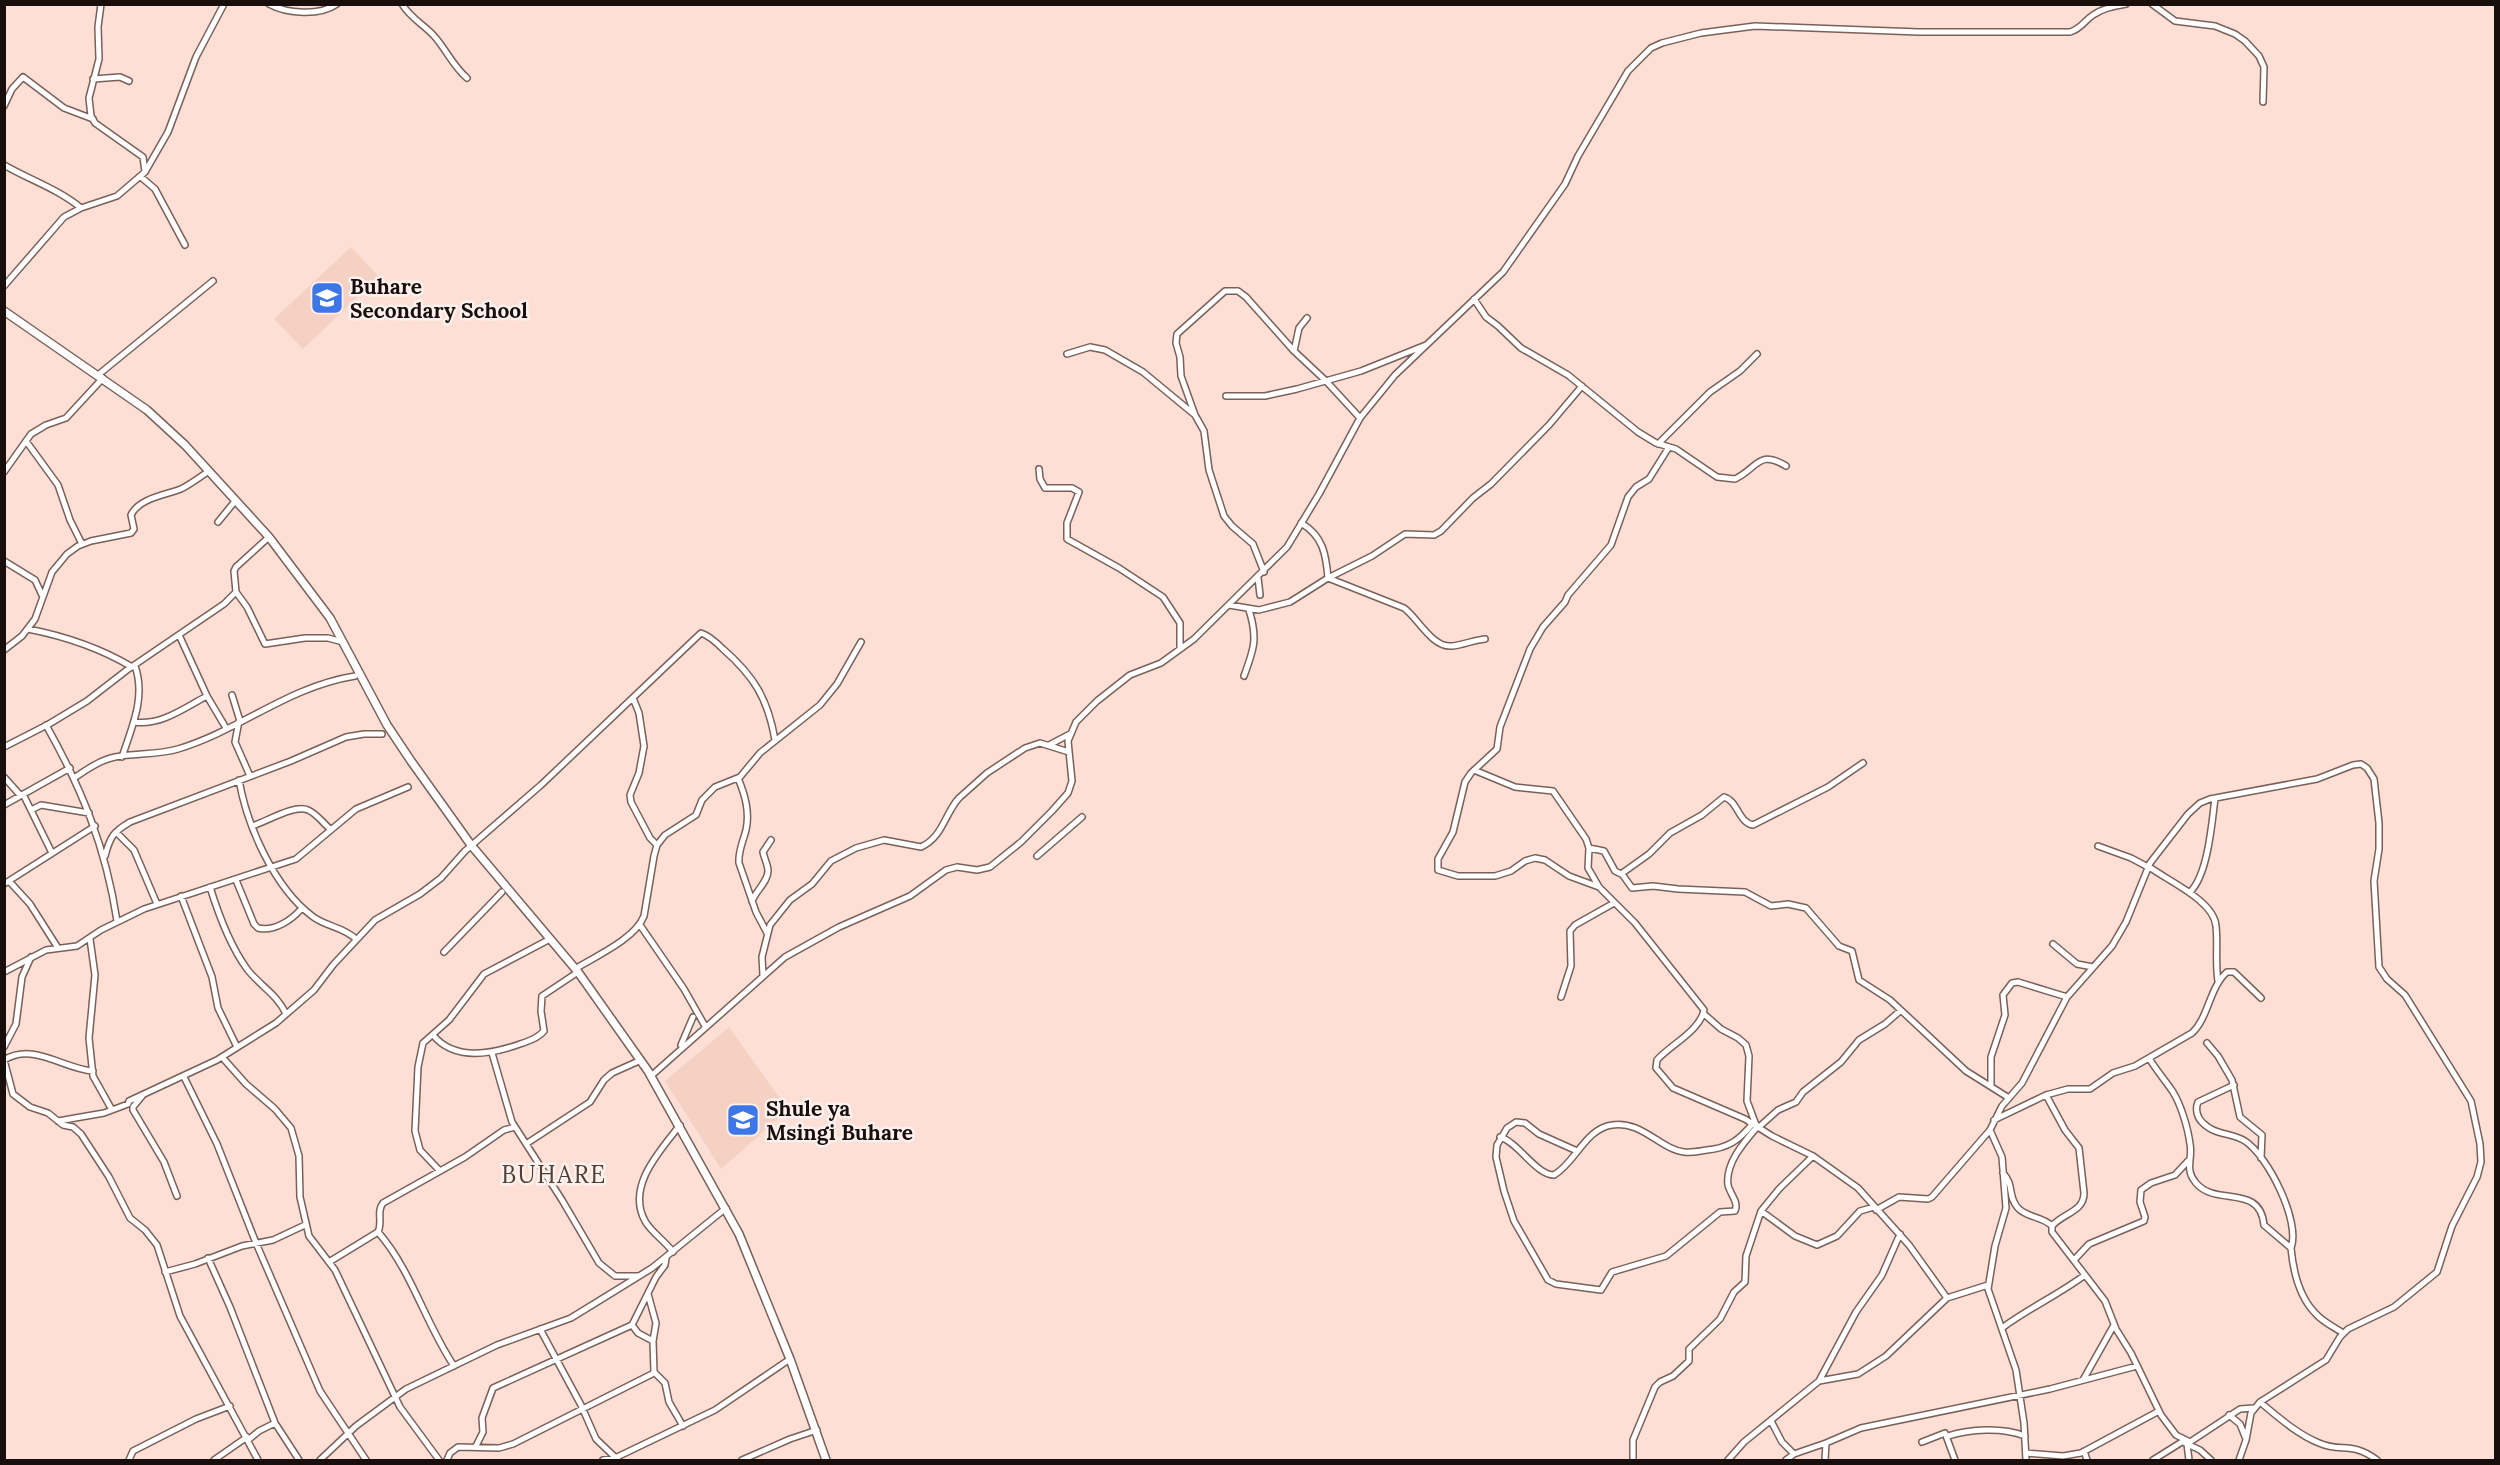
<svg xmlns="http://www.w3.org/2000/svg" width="2500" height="1465" font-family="Lora,serif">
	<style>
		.built { fill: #f5d1c4 }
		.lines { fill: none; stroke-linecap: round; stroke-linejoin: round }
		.street-casing { stroke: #7a6058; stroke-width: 8 }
		.secondary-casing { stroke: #7a6058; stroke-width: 10 }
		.street { stroke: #fff; stroke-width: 5 }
		.secondary { stroke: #fff; stroke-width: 7 }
		.labels { text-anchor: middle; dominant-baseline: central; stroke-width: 5; stroke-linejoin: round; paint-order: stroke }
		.poi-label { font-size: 21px; font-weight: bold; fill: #180e0b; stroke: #fdf1ed; text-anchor: start }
		.quarter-label { font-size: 24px; letter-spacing: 1.5px; fill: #543d35; stroke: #fdf1ed }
	</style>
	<rect width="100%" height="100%" fill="#fddfd6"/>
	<!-- built -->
	<path class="built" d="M351 247 379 277 303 349 274 319Z
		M729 1027 788 1110 721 1169 665 1081Z"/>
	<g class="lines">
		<defs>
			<path id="street" d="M101 4 98 27 99 59 89 98 91 116 95 123 143 157 145 172
				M269 4C287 14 320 16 337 4
				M402 4C411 19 425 25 435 37 447 51 453 66 467 78
				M2152 4 2175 21 2215 26 2235 34 2245 41 2259 56 2264 67 2263 102
				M93 79 120 77 129 81
				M4 106 12 89 23 77 64 108 93 119
				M4 165C30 180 58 189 81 208
				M141 177 155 189 185 245
				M4 286 64 217 81 208 117 196 145 172 168 132 196 57 224 4
				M1474 299 1486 317 1498 326 1521 348 1568 375 1638 432 1656 443 1676 449 1717 477 1735 479C1758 468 1758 449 1786 466
				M1294 351 1299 328 1307 318
				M1067 354 1090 347 1105 350 1143 372 1195 415 1204 431 1209 470 1224 516 1232 526 1253 544 1264 572
				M98 375 213 281
				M1226 396H1265L1297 389 1361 371 1426 345
				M1195 415 1181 376 1180 357 1176 343 1177 334 1225 291H1238L1246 297 1294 351 1326 381 1360 418
				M26 441 58 485 70 520 82 544
				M1658 444 1710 392 1740 371 1757 354
				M1669 447 1649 479 1636 487 1628 497 1611 545 1568 595 1565 602 1543 627 1530 649 1500 727 1497 749 1471 773 1465 782 1453 832 1438 859V870L1458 876H1495L1511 871 1525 861 1535 858 1545 860 1569 876 1599 887 1635 923 1704 1010C1700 1031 1670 1045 1657 1060L1656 1068 1673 1088 1745 1119 1772 1136 1813 1156 1858 1188 1909 1245 1947 1298 1988 1285
				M1039 469 1040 479 1045 488H1072L1079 492 1067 523V539L1119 568 1163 597 1180 623V649
				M4 472 31 434 46 425 66 418 103 378
				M218 522 236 500
				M1301 523C1323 536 1326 554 1328 578L1404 608C1418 618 1432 648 1452 646 1463 645 1474 640 1485 639
				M4 561 35 580 42 595
				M1258 578 1260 595
				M236 592 247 607 265 644 305 638H328L343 642
				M1229 605 1259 610 1290 602 1328 578 1372 556 1405 534 1434 535 1441 531 1473 498 1491 484 1549 425 1582 386
				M28 629C64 636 100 648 132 667
				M179 635 207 696 226 728
				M4 650 22 636 35 619 52 572 67 554 78 546 91 541 131 533 134 529 131 515C139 498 166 495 181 489 191 484 200 477 209 471
				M1244 676C1254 649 1258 638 1249 610
				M232 695 240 721
				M633 698 639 713 644 746 639 773 630 795 631 802 650 838 657 845
				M239 721 235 742 250 776
				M134 722C161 726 184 708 207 696
				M46 725C82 789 106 848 117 921
				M1049 745 1070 734
				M4 747 49 724 87 701 127 670 224 604 236 592 234 571 236 567 269 537
				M122 757C132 727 146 697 135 666
				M1474 770 1515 787 1553 791 1586 839 1589 848 1588 868 1599 887
				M4 777 20 795
				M74 778C86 770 100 760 115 757 136 753 157 755 178 749 241 730 287 687 355 676
				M738 778C745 795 750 812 746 830 743 842 738 851 739 863L756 912 767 933
				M239 780C247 826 274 887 312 916 326 927 342 926 356 939
				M23 794 52 853
				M4 805 70 768
				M31 810 41 805 89 813
				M252 826C266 822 294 804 308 810 316 813 324 824 330 829
				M116 832 134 850 157 904
				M2098 846 2131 858 2148 867
				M1589 848 1604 851 1615 871 1621 874 1649 854 1670 833 1702 815 1724 797C1738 801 1738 822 1753 825L1828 787 1863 763
				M105 856C110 837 113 832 130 822L291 761 346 737 364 734H382
				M1037 856 1082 817
				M2148 866C2166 880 2214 900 2216 926 2218 944 2215 962 2218 981
				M1622 874 1632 888 1653 886 1678 889 1745 892 1771 906 1788 904 1806 908 1839 946 1852 951 1859 980 1890 1000 1966 1071 2009 1098
				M236 880 254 924 258 928C274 932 292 920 302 908
				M9 881 30 904 58 948
				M4 884 95 826
				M210 887C218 913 231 947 247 969 259 985 278 995 286 1014
				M2190 892C2208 875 2212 822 2215 798
				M181 896 212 977 218 1008 237 1047
				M752 901C756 891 768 881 768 871 768 865 764 858 763 852L771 840
				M640 925 684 989 705 1026
				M90 939 95 975 89 1038 93 1076 112 1110
				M2053 944 2077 964 2093 967
				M444 952 502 892
				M575 969C596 956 635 939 644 916L654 856 657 845 665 835 696 815 702 800 715 787 740 777 760 753 820 705 837 684 861 642
				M4 972 46 950 77 946 101 930 144 909 296 859 356 809 408 787
				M763 975 762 957 770 925 790 900 812 884 831 861 856 848 884 840 921 847C943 837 945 813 959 798L987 773 1025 748 1040 743 1069 752
				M1561 997 1571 966 1570 931 1575 925 1614 903
				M1704 1014 1721 1029 1738 1038 1746 1045 1749 1056 1747 1101 1756 1125
				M433 1035C454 1061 492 1054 520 1044 529 1041 538 1038 544 1031L541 1011 542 996 578 972
				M2207 1043 2218 1056 2232 1080 2240 1117 2262 1135 2261 1158
				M681 1045 693 1017
				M4 1047 16 1024 22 977 31 957
				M492 1053 512 1122 562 1200 599 1263 615 1276H638
				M222 1057 246 1084 275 1109 291 1128 299 1156 300 1197 309 1236 335 1270 400 1407 439 1460
				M2149 1058C2156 1070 2165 1080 2173 1092 2181 1105 2188 1128 2190 1144 2193 1159 2184 1169 2196 1183 2216 1207 2260 1183 2264 1225L2291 1248C2293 1270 2299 1297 2316 1314 2323 1322 2334 1327 2343 1333
				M93 1071C63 1069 34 1042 4 1060L13 1094 30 1107 48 1113 63 1125 73 1127 81 1134 109 1177 130 1218 145 1230 157 1245 180 1316 258 1460
				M651 1076 785 957 839 927 910 896 946 870 957 867 977 870 990 867 1021 842 1052 811 1068 793 1072 781 1068 741 1076 722 1097 701 1130 675 1161 663 1194 639 1287 547 1319 494 1360 418 1395 375 1503 272 1565 184 1578 156 1628 71 1651 48 1662 43 1701 33 1755 26 1919 32H2070C2081 29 2084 21 2093 15 2103 8 2115 6 2126 4
				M184 1077 217 1144 256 1243 320 1391 366 1460
				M2234 1085 2198 1102C2195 1109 2197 1118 2203 1123 2214 1135 2233 1133 2245 1141 2268 1156 2301 1222 2291 1248
				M1991 1086V1057L2005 1015 2003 995 2012 983 2018 982 2067 997
				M143 1095 133 1107V1110L164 1162 177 1196
				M2046 1095 2065 1130 2079 1148 2084 1193C2084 1212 2063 1213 2052 1226V1232L2105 1301 2116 1329 2131 1353 2161 1415 2176 1435 2190 1442 2240 1409 2254 1408
				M1994 1120 2046 1095 2068 1089H2090L2113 1073 2135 1066 2192 1033C2209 1017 2209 988 2227 972H2234L2261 998
				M58 1121 104 1113 128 1104 129 1101 217 1060 276 1023 314 990 333 965 375 920 420 894 441 878 465 851 541 785 701 633C710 636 717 643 723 649 754 676 768 699 775 740
				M1759 1127 1778 1110 1796 1102 1803 1092 1841 1062 1859 1040 1885 1024 1900 1011
				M1500 1137C1518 1142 1536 1175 1554 1175 1576 1162 1585 1129 1612 1125 1641 1120 1660 1149 1684 1152 1692 1153 1700 1151 1707 1150 1728 1148 1740 1140 1753 1123
				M526 1144 590 1102 604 1080 612 1073 641 1060
				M1577 1151 1539 1134 1525 1123 1516 1122 1507 1128 1497 1145 1496 1157 1504 1191 1514 1221 1548 1280 1556 1284 1601 1290 1612 1272 1666 1256 1720 1212 1735 1211C1739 1202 1730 1194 1728 1185 1725 1163 1745 1141 1758 1126
				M439 1170 420 1150 415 1131 418 1067 423 1043 449 1020 484 974 550 939
				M2003 1173C2015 1186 2007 1196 2018 1208 2027 1218 2042 1216 2052 1226
				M1876 1210 1899 1197 1928 1199 1932 1197 1990 1130
				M1761 1211 1795 1236 1817 1245 1837 1236 1860 1211 1874 1207
				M378 1232C412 1271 425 1323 454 1366
				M673 1252C665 1241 651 1232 645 1221 626 1186 660 1151 680 1125
				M208 1258 230 1307 275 1423 299 1460
				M2075 1259 2089 1244 2144 1221 2145 1217 2140 1202 2141 1190 2151 1183 2175 1175 2188 1161
				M329 1262 378 1232C383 1222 376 1212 383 1203L465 1157 504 1130 515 1127
				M165 1272 195 1264 242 1246 273 1240 305 1225
				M648 1294 656 1323 653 1341
				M2002 1328C2029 1308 2058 1295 2085 1275
				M540 1329 581 1405 596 1439 618 1460
				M654 1372 665 1383 669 1402 683 1426
				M2083 1380 2114 1325
				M1819 1381 1856 1312 1882 1275 1900 1234
				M2260 1402C2278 1417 2297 1434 2319 1443 2342 1453 2351 1441 2377 1460
				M2229 1415 2240 1424 2246 1439
				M1771 1421 1782 1442 1794 1454
				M1948 1436C1970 1429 2002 1427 2025 1436
				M248 1440 259 1431 275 1423
				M1922 1442 1945 1433 1955 1460
				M2185 1443 2200 1450 2211 1460
				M2187 1444 2189 1460
				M476 1446 483 1432 482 1418 493 1388 632 1325
				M2084 1451 2087 1460
				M2026 1453 2063 1456 2081 1453 2159 1411
				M129 1460 133 1451 196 1419 230 1406
				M214 1460 247 1437
				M320 1460 356 1426 406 1389 497 1345 571 1318 652 1268 726 1208
				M447 1460 450 1453 458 1447 499 1448 513 1444 652 1374 654 1372 653 1341 638 1333 632 1325 656 1277 665 1265 666 1258
				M603 1460 615 1458 715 1410 790 1359
				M742 1460 790 1439 817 1430
				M1633 1460V1440L1655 1387 1660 1382 1673 1376 1689 1361V1349L1720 1319 1734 1292 1745 1282 1746 1256 1761 1211 1779 1189 1813 1156
				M1728 1460 1744 1442 1819 1381 1858 1374 1886 1356 1947 1298
				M1786 1460 1794 1454 1826 1443 1861 1428 2050 1389 2137 1366
				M1825 1460 1826 1443
				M2026 1460 2024 1423 2016 1370 1988 1289 1995 1246 2006 1208 2002 1157 1990 1130 2002 1106 2022 1083 2067 997 2112 946 2126 922 2150 863 2188 814 2200 803 2210 799 2317 779 2353 765 2361 764 2367 768 2374 779 2379 823V849L2374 881 2379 967 2387 979 2405 995 2471 1101 2480 1144 2481 1162 2477 1177 2452 1226 2437 1272 2394 1307 2348 1329 2340 1337 2326 1360 2260 1402 2251 1413 2246 1440 2239 1460
				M2153 1460 2185 1440"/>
			<path id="secondary" d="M4 311 147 410 185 445 269 537 330 618 387 725 411 761 471 845 578 972 648 1071 739 1234 790 1359 826 1460"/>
		</defs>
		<!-- street casing -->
		<use href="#street" class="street-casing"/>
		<!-- secondary casing -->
		<use href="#secondary" class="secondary-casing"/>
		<!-- street -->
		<use href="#street" class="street"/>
		<!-- secondary -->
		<use href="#secondary" class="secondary"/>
	</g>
	<!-- icons -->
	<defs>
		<symbol id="school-square" viewBox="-11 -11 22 22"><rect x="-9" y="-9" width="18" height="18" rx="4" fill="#3d76e6" stroke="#fdf1ed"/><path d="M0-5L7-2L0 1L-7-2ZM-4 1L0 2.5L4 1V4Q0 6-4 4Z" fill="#fff"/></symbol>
	</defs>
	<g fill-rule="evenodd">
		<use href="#school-square" x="308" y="279" width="38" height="38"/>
		<use href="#school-square" x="724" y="1101" width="38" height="38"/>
	</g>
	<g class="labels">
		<!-- poi labels -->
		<g class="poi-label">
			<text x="350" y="286">Buhare<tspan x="350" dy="24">Secondary School</tspan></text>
			<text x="766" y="1108">Shule ya<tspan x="766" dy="24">Msingi Buhare</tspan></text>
		</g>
		<!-- quarter labels -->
		<g class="quarter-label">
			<text x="554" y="1174">BUHARE</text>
		</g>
	</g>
	<!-- border -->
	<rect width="2500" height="1465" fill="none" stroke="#180e0b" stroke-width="12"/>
</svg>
